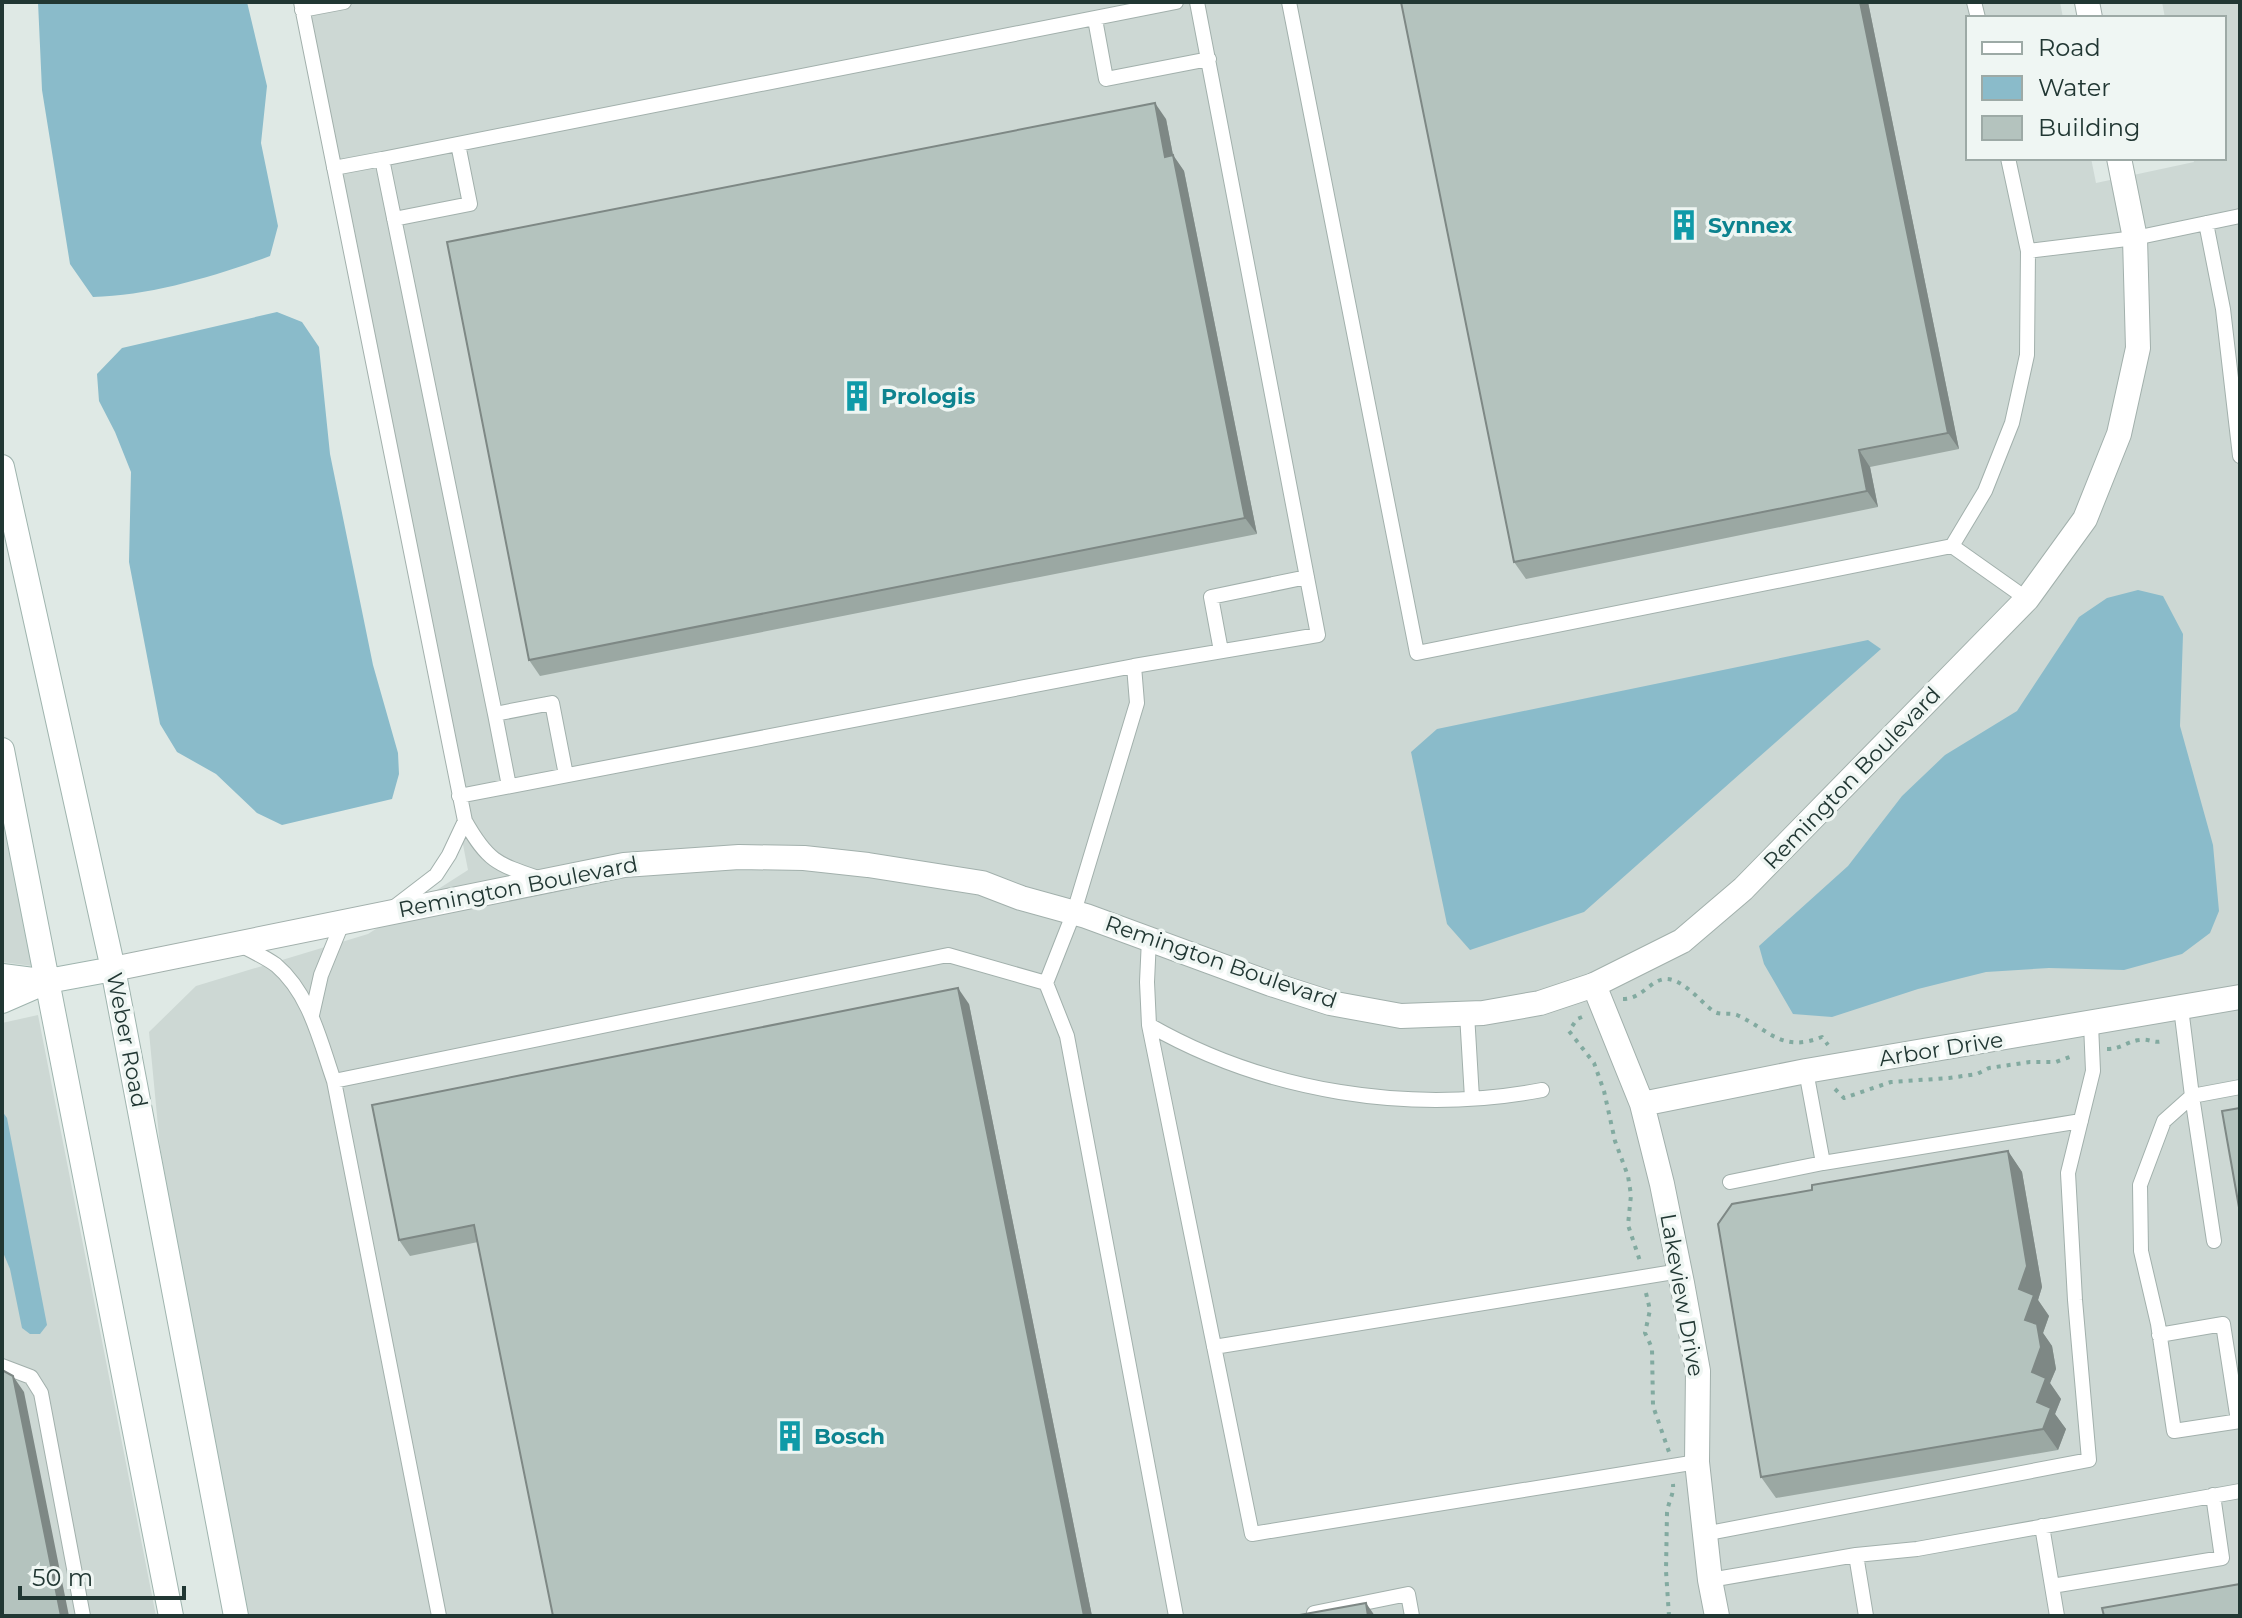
<svg xmlns="http://www.w3.org/2000/svg" width="2242" height="1618" font-family="Montserrat,sans-serif">
	<style>
		.built { fill: #cdd8d4 }
		.water { fill: #8abbca }
		.lines { fill: none; stroke-linecap: round; stroke-linejoin: round }
		.service-casing { stroke: #a2b0ac; stroke-width: 16 }
		.minor-casing { stroke: #a2b0ac; stroke-width: 26 }
		.tertiary-casing { stroke: #a2b0ac; stroke-width: 26 }
		.secondary-casing { stroke: #9fb4ae; stroke-width: 26 }
		.path { stroke: #82aaa0; stroke-width: 4; stroke-dasharray: 4 6; stroke-linecap: butt }
		.service { stroke: #fff; stroke-width: 14 }
		.minor { stroke: #fff; stroke-width: 24 }
		.tertiary { stroke: #fff; stroke-width: 24 }
		.secondary { stroke: #fff; stroke-width: 24 }
		.wall { fill: #9ba8a3 }
		.shaded-wall { fill: #7e8885 }
		.building { fill: #b4c3be; stroke: #7e8885; stroke-width: 2 }
		.labels { text-anchor: middle; dominant-baseline: central; stroke-width: 7; stroke-linejoin: round; paint-order: stroke }
		.culture-label { font-size: 22px; font-weight: bold; fill: #0d838f; stroke: #eff6f3; text-anchor: start }
		.street-label { font-size: 22px; fill: #213733; stroke: #eff6f3 }
	</style>
	<rect width="100%" height="100%" fill="#dfe9e5"/>
	<!-- built -->
	<path class="built" d="M297 2H2060L2063 18H1968V158H2091L2096 183 2194 162 2193 158H2224V18H2165L2162 2H2240V1616H240L160 1147 149 1032 196 986 368 934 468 870Z
		M2 783 40 967 2 962Z
		M38 1015 156 1616H2V1023Z"/>
	<!-- water -->
	<path class="water" d="M38 2H247L267 86 261 143 278 226 270 256C216 276 150 296 93 297L70 264 42 90Z
		M277 312 302 322 319 347 330 454 373 665 398 753 399 774 392 799 282 825 257 813 216 774 177 752 160 724 129 562 131 472 115 432 99 401 97 374 122 348Z
		M2138 590 2163 596 2183 634 2180 726 2213 845 2219 911 2210 933 2182 954 2124 970 2049 968 1986 972 1918 989 1832 1017 1793 1014 1764 964 1759 946 1848 866 1902 796 1945 755 2017 711 2079 617 2107 598Z
		M1868 640 1881 649 1584 912 1470 950 1447 924 1411 752 1437 729Z
		M2 1111 7 1118 47 1325 40 1334H30L22 1328 10 1269 2 1250Z"/>
	<g class="lines">
		<defs>
			<path id="service" d="M301 2 465 821C488 862 497 864 541 879
				M1289 2 1417 653 1952 546 1985 491 2012 423 2027 355 2028 251 2135 238 2240 216
				M1974 2 1978 18
				M302 10 344 2
				M1095 19 1106 79 1209 59
				M2008 158 2028 251
				M382 159 1176 2
				M334 168 382 159 495 714
				M394 219 470 204 458 144
				M2206 223 2223 309 2240 456
				M1952 546 2027 599
				M1221 651 1211 597 1307 577
				M1134 666 1318 635 1197 2
				M509 786 495 714 552 703 566 775
				M459 796 1134 666 1137 703 1074 912 1046 983 1067 1036 1176 1616
				M393 908 436 875 449 855 465 821
				M1149 939 1147 982 1149 1025 1252 1534 1697 1462
				M238 944C250 950 265 957 276 965 310 994 320 1041 334 1081
				M2181 1008 2192 1096 2240 1087
				M1467 1014 1472 1098
				M312 1015 321 975 343 921
				M1149 1025C1266 1092 1410 1115 1542 1090
				M1806 1071 1823 1163
				M1730 1182 1823 1163 2081 1121
				M2214 1241 2192 1096 2164 1121 2140 1185 2141 1251 2158 1324 2174 1431 2240 1421
				M2159 1335 2223 1324 2238 1421
				M1214 1347 1680 1271
				M2 1366 31 1377 41 1393 83 1616
				M2042 1526 2052 1586
				M1704 1534 2089 1460 2075 1300 2068 1173 2093 1071 2091 1024
				M1856 1555 1866 1616
				M1710 1580 1856 1555 1917 1549 2240 1491
				M1314 1613 1408 1594 1412 1616
				M439 1616 334 1081 948 955 1046 983
				M2057 1616 2052 1586 2222 1558 2213 1495"/>
			<path id="minor" d="M1594 985 1642 1104 1662 1184 1682 1283 1698 1371 1697 1462 1710 1580 1717 1616
				M1642 1104 1806 1071 2240 997"/>
			<path id="tertiary" d="M2087 2 2090 18
				M113 969 624 865 739 857 804 858 868 865 982 883 1021 898 1086 916 1271 984 1330 1003 1401 1016 1483 1013 1540 1003 1594 985 1682 941 1743 889 2027 599 2085 519 2119 434 2138 348 2135 238 2119 158"/>
			<path id="secondary" d="M2 467 113 969 236 1616
				M2 750 171 1616
				M2 976 41 981
				M2 1001 48 981 113 969"/>
		</defs>
		<!-- service casing -->
		<use href="#service" class="service-casing"/>
		<!-- minor casing -->
		<use href="#minor" class="minor-casing"/>
		<!-- tertiary casing -->
		<use href="#tertiary" class="tertiary-casing"/>
		<!-- secondary casing -->
		<use href="#secondary" class="secondary-casing"/>
		<!-- path -->
		<path class="path" d="M1623 999C1643 999 1650 979 1667 979 1684 980 1700 1001 1713 1011 1720 1016 1729 1012 1737 1015 1770 1030 1781 1053 1822 1037L1828 1045
			M1582 1017 1577 1019 1569 1031 1594 1063 1604 1091 1615 1141 1628 1176 1631 1195 1628 1225 1640 1261
			M2107 1049C2121 1049 2126 1042 2139 1040 2150 1038 2155 1045 2165 1040
			M1835 1089 1844 1098 1891 1082 1949 1078 1977 1074 1989 1068 2030 1062H2056L2075 1055
			M1646 1293 1650 1310 1645 1333 1652 1348 1653 1406 1669 1452
			M1669 1616 1666 1571 1667 1513C1668 1502 1674 1495 1673 1484"/>
		<!-- service -->
		<use href="#service" class="service"/>
		<!-- minor -->
		<use href="#minor" class="minor"/>
		<!-- tertiary -->
		<use href="#tertiary" class="tertiary"/>
		<!-- secondary -->
		<use href="#secondary" class="secondary"/>
	</g>
	<!-- wall -->
	<path class="wall" d="M1401 2H1868L1959 449 1870 467 1878 507 1526 579 1514 562Z
		M1166 119 1173 155 1184 171 1257 534 540 676 529 660Z
		M969 1004 1092 1616H553L478 1242 410 1256 399 1240Z
		M2008 1151 2022 1172 2042 1287 2038 1300 2049 1316 2043 1333 2052 1346 2056 1369 2050 1383 2061 1399 2055 1414 2066 1429 2058 1450 1776 1498 1761 1477 1812 1190Z"/>
	<!-- shaded-wall -->
	<path class="shaded-wall" d="M1860 2H1868L1959 449 1948 433Z
		M1155 103 1166 119 1173 155 1184 171 1257 534 1245 518 1165 157Z
		M1859 450 1870 467 1878 507 1867 491Z
		M958 988 969 1004 1092 1616H1084Z
		M2008 1151 2022 1172 2042 1287 2038 1300 2049 1316 2043 1333 2052 1346 2056 1369 2050 1383 2061 1399 2055 1414 2066 1429 2058 1450 2043 1429 2032 1372 2019 1289Z
		M13 1376 24 1392 69 1616H61Z
		M1366 1603 1375 1616H1368Z"/>
	<!-- building -->
	<path class="building" d="M1401 2H1860L1948 433 1859 450 1867 491 1514 562Z
		M1155 103 1165 157 1173 155 1245 518 529 660 447 242Z
		M958 988 1084 1616H553L474 1225 399 1240 372 1105Z
		M2240 1108V1213L2222 1111Z
		M2008 1151 2027 1266 2019 1289 2034 1295 2025 1320 2037 1324 2041 1347 2032 1372 2046 1378 2037 1402 2051 1408 2043 1429 1761 1477 1718 1224 1732 1204 1812 1190V1185Z
		M2 1370 13 1376 61 1616H2Z
		M2240 1584V1616H2104L2102 1608Z
		M1366 1603 1368 1616H1294Z"/>
	<!-- icons -->
	<defs>
		<symbol id="building-bare" viewBox="-9 -9 18 18"><path d="M-4-6H4V6H1V3H-1V6H-4ZM-2.5-4.3h1.7v1.8h-1.7ZM.8-4.3h1.7v1.8H.8ZM-2.5-1h1.7V.8h-1.7ZM.8-1h1.7V.8H.8Z" fill="#0f9aa8" stroke="#eff6f3" stroke-width="2.5" paint-order="stroke"/></symbol>
	</defs>
	<g fill-rule="evenodd">
		<use href="#building-bare" x="1662" y="203" width="44" height="44"/>
		<use href="#building-bare" x="835" y="374" width="44" height="44"/>
		<use href="#building-bare" x="768" y="1414" width="44" height="44"/>
	</g>
	<g class="labels">
		<!-- culture labels -->
		<g class="culture-label">
			<text x="1708" y="225">Synnex</text>
			<text x="881" y="396">Prologis</text>
			<text x="814" y="1436">Bosch</text>
		</g>
		<!-- street labels -->
		<g class="street-label">
			<text transform="translate(1852 778) rotate(-46)">Remington Boulevard</text>
			<text transform="translate(518 887) rotate(-11)">Remington Boulevard</text>
			<text transform="translate(1221 962) rotate(19)">Remington Boulevard</text>
			<text transform="translate(127 1040) rotate(79)">Weber Road</text>
			<text transform="translate(1941 1049) rotate(-9)">Arbor Drive</text>
			<text transform="translate(1682 1295) rotate(80)">Lakeview Drive</text>
		</g>
	</g>
	<!-- border -->
	<rect width="2242" height="1618" fill="none" stroke="#213733" stroke-width="8"/>
	<!-- legend -->
	<rect x="1966" y="16" width="260" height="144" fill="#eff6f3" stroke="#9daaa6" stroke-width="2"/>
	<rect x="1982" y="42" width="40" height="12" fill="#ffffff" stroke="#9daaa6" stroke-width="2"/>
	<text x="2038" y="56" font-size="24" fill="#213733">Road</text>
	<rect x="1982" y="76" width="40" height="24" fill="#8abbca" stroke="#9daaa6" stroke-width="2"/>
	<text x="2038" y="96" font-size="24" fill="#213733">Water</text>
	<rect x="1982" y="116" width="40" height="24" fill="#b4c3be" stroke="#9daaa6" stroke-width="2"/>
	<text x="2038" y="136" font-size="24" fill="#213733">Building</text>
	<!-- scale -->
	<path d="M20 1586v12h164v-12" fill="none" stroke="#213733" stroke-width="4"/>
	<text x="32" y="1586" font-size="24" fill="#213733" stroke="#eff6f3" stroke-width="6" paint-order="stroke">50 m</text>
</svg>
